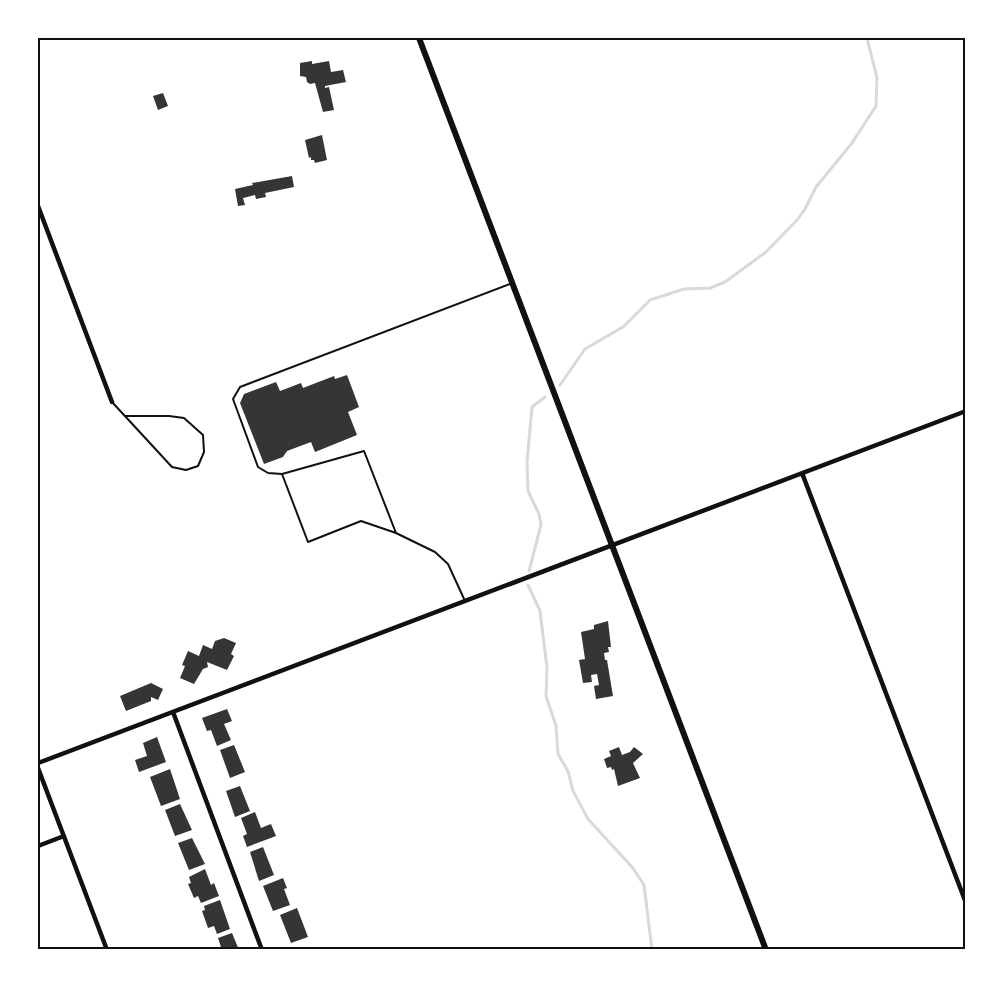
<svg xmlns="http://www.w3.org/2000/svg" width="1003" height="987" font-family="Mulish,sans-serif">
	<style>
		.lines { fill: none; stroke-linecap: round; stroke-linejoin: round }
		.stream { stroke: #d9d9d9; stroke-width: 3 }
		.building { fill: #353535 }
		.service { stroke: #111; stroke-width: 2 }
		.minor { stroke: #111; stroke-width: 4.5 }
		.tertiary { stroke: #111; stroke-width: 6 }
		.neatline { fill: none; stroke: #111; stroke-width: 2 }
	</style>
	<rect width="100%" height="100%" fill="#fff"/>
	<g class="lines">
		<!-- stream -->
		<path class="stream" d="M560 385 585 349 623 327 650 300 684 289 710 288 725 282 766 252 798 219 805 209 816 187 852 143 876 106 877 78 867 38
			M529 571 541 525 539 514 528 491 527 462 532 407 545 397
			M528 585 540 611 547 668 546 696 556 726 558 754 568 771 573 791 588 819 632 867 644 885 652 950"/>
	</g>
	<!-- building -->
	<path class="building" d="M312 61V64L329 61 331 72 343 70 346 82 325 86V88L329 87 334 110 323 112 315 83 310 84 307 82 306 77 300 76V63Z
		M163 93 168 106 158 110 153 96Z
		M322 135 327 160 315 163 314 160H311V157L309 158 305 140Z
		M292 176 294 187 265 193 266 197 256 199 255 195 243 198 245 205 238 206 235 189 253 185 252 183Z
		M347 375 359 407 348 412 357 435 315 452 311 442 287 451 283 457 264 464 240 403 244 394 276 382 280 391 301 383 303 388 334 376 335 379Z
		M608 621 611 647H608L609 652 604 653 605 660H607L613 696 596 699 594 686 599 685 597 674 591 675 592 682 583 683 579 660 585 659 581 632 594 629V625Z
		M224 638 236 643 231 654 234 656 227 670 207 662 208 667 203 669 194 684 180 678 185 666 182 665 188 651 199 656 203 645 212 649 215 641Z
		M151 683 163 689 158 700 151 697V701L126 711 120 696Z
		M227 709 232 721 224 724 231 740 217 746 211 730 207 731 202 718Z
		M157 737 166 762 139 772 135 760 147 756 143 743Z
		M234 745 245 772 230 778 220 750Z
		M619 747 622 755 630 752 634 747 643 754 633 763 640 778 618 786 614 769 612 770 611 767 607 768 604 759 611 756 609 751Z
		M170 769 180 799 161 806 150 777Z
		M240 786 250 811 235 817 226 791Z
		M180 804 192 830 175 836 165 810Z
		M255 812 261 828 271 824 276 836 247 847 243 836 247 834 241 818Z
		M192 838 205 864 189 870 178 843Z
		M263 847 274 875 259 881 250 852Z
		M205 869 211 885 214 883 219 896 201 903 198 896 194 898 188 884 191 883 189 877Z
		M283 878 287 888 284 889 290 905 273 911 263 886Z
		M220 900 230 929 217 934 214 926 208 928 202 911 205 910 204 906Z
		M297 908 308 937 291 943 280 915Z
		M232 933 239 950H222L218 938Z"/>
	<g class="lines">
		<!-- service -->
		<path class="service" d="M112 402 172 467 186 470 198 466 204 452 203 435 184 418 169 416H125
			M282 474 364 451 396 533
			M465 601 448 564 435 552 396 533 361 521 308 542 282 474 268 473 258 467 233 399 240 387 510 284"/>
		<!-- minor -->
		<path class="minor" d="M38 206 112 402
			M802 473 966 903
			M173 712 262 950
			M38 763 966 411
			M38 768 107 950
			M38 846 64 836"/>
		<!-- tertiary -->
		<path class="tertiary" d="M419 38 766 950"/>
	</g>
	<!-- border -->
	<rect width="1003" height="987" fill="none" stroke="#ffffff" stroke-width="78"/>
	<rect x="39" y="39" width="925" height="909" class="neatline"/>
</svg>
